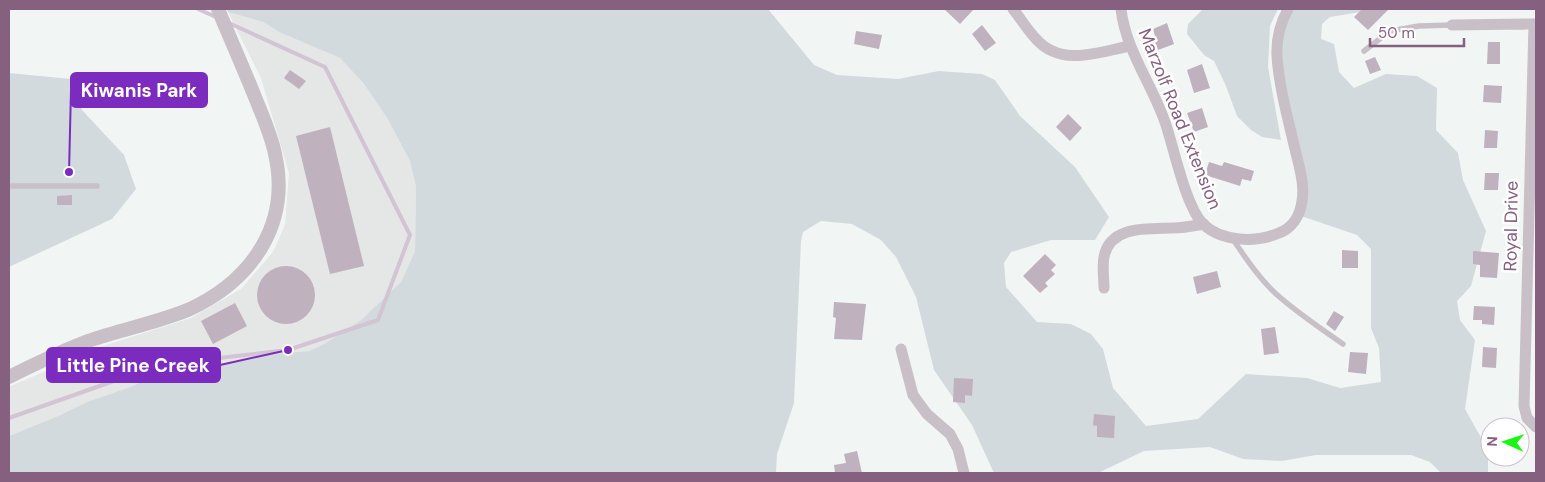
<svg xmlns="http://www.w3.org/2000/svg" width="1545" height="482" font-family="'DM Sans',sans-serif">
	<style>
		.built { fill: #e5e6e6 }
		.green { fill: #d2dade }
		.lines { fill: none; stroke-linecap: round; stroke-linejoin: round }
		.stream { stroke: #d2c4d2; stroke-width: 4 }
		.building { fill: #bfb1bd }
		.service { stroke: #c9c0c7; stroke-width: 5.5 }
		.minor { stroke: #c9c0c7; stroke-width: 11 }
		.tertiary { stroke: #c9c0c7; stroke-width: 14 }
		.labels { text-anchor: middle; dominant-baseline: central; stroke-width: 5; stroke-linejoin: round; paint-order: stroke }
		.street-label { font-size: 18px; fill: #86617f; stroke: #fff }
		.leader { fill: none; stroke: #7b2cbf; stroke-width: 2 }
		.callout-dot { fill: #7b2cbf; stroke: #fff; stroke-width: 2 }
		.callout { fill: #7b2cbf; stroke: #7b2cbf; stroke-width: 2 }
		.callout-label { font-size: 19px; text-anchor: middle; font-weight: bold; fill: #fff }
	</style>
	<rect width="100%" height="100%" fill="#f1f6f5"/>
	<!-- built -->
	<path class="built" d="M228 12 263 22 281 33 340 58 364 84 387 118 410 161 416 187 415 251 401 282 361 320 324 344 309 351 261 355 222 365 188 366 151 376 133 386 87 402 58 416 9 436V387L100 347 191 318 241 289 273 252 285 225 289 173 261 78Z"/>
	<!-- green -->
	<path class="green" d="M227 9H768L814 65 837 75 898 79 939 71 982 74 995 80 1020 116 1075 167 1109 217 1095 240H1051L1011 252 1004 263 1006 287 1037 322 1071 324 1091 334 1103 349 1113 388 1146 426 1198 419 1246 374 1307 378 1340 388 1381 382 1379 348 1371 328V249L1357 235 1298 215 1301 208 1277 56 1288 9H1379L1330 17 1322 24 1321 39 1334 44 1339 72 1354 88 1386 74 1417 76 1437 88 1436 130 1458 153 1463 180 1486 231 1471 286 1457 301 1460 320 1475 340 1465 409 1488 450V473H1441L1430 462 1411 455H1316L1282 461 1243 459 1210 447 1144 451 1098 473H994L972 425 934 370 916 297 896 257 881 240 852 224 821 221 803 232 801 241 794 403 777 454 776 473H9V436L58 416 87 402 133 386 151 376 188 366 222 365 261 355 309 351 324 344 361 320 401 282 415 251 416 187 410 161 387 118 364 84 340 58 281 33 263 22 228 12Z
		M1203 9H1278L1270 26 1268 67 1281 140 1262 137 1251 130 1237 116 1226 86 1214 61 1204 55 1187 34 1188 24Z
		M9 73 71 79 82 110 124 155 136 189 112 219 9 267Z"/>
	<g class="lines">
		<!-- stream -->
		<path class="stream" d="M198 9 216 17
			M9 418 159 365 288 350 378 320 410 235 325 67 229 23"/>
	</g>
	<!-- building -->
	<path class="building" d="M944 9H974L960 24Z
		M1362 9H1389L1368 30 1354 17Z
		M1167 23 1174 44 1158 50 1153 37 1155 36 1153 29Z
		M982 25 996 43 985 51 972 34Z
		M856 31 882 35 879 49 854 44Z
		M1488 42H1500V64H1487Z
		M1375 57 1381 70 1370 74 1365 61Z
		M1202 64 1210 88 1194 93 1187 70Z
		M290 70 306 81 299 89 284 78Z
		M1484 85 1502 86 1501 103 1483 102Z
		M1202 108 1208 127 1194 132 1187 113Z
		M1068 114 1082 128 1070 141 1056 127Z
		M330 127 364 266 330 274 296 136Z
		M1485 130 1498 131 1497 148H1484Z
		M1209 162 1222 166 1224 162 1254 171 1251 181 1242 179 1240 186 1205 175Z
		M1485 173H1499L1498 190H1484Z
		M72 195V205H57V196Z
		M1342 250 1358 251V268H1342Z
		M1473 251 1499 253 1497 278 1480 277V265L1473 264Z
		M1045 254 1056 265 1051 270 1055 274 1045 283 1048 286 1040 293 1023 276Z
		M257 295a29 29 0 1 1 58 0a29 29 0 1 1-58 0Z
		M1217 271 1221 287 1197 294 1193 277Z
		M834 302 866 304 862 340 834 339 836 318 833 317Z
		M235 303 247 326 213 344 201 321Z
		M1474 306 1495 307 1494 325 1482 324V320H1473Z
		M1334 311 1344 317 1335 331 1326 324Z
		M1275 327 1279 353 1264 355 1261 329Z
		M1483 347 1497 348 1496 368 1482 367Z
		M1350 352 1368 353 1366 374 1348 372Z
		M954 378 973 379 972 396 965 395V403L953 402Z
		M1094 414 1115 416 1114 438 1097 437V426L1093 425Z
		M857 451 862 473H835L834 465 846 463 844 454Z"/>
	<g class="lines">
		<!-- service -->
		<path class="service" d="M1364 51 1390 31 1419 26 1452 25
			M9 186H97
			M1232 238C1245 257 1258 277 1275 293 1296 312 1320 328 1343 344"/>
		<!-- minor -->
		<path class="minor" d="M1013 9C1021 19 1028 31 1037 40 1062 67 1099 52 1130 46
			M1121 9C1126 52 1153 85 1166 125 1174 149 1186 207 1203 224 1222 242 1256 243 1279 233 1292 228 1300 216 1302 201 1305 184 1299 166 1295 149 1288 119 1279 87 1277 56 1276 39 1280 24 1288 9
			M1536 24H1534L1524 406 1527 418 1536 427
			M1452 25 1534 24
			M1104 288C1104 278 1102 267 1104 257 1110 225 1148 229 1173 228 1183 228 1193 226 1204 224
			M901 349 913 395 927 414 950 434 958 449 964 473"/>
		<!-- tertiary -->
		<path class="tertiary" d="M9 377C35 364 61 351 88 341 122 329 157 323 190 309 252 280 291 224 275 154 271 134 262 115 255 97 243 67 230 38 218 9"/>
	</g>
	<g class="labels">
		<!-- street labels -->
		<g class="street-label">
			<text transform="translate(1180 119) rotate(68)">Marzolf Road Extension</text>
			<text transform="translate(1511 226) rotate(-89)">Royal Drive</text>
		</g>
	</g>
	<!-- callouts -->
	<path class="leader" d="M69 172L71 90M288 350L220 365"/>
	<g class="callout-dot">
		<circle cx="69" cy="172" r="5"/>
		<circle cx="288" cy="350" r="5"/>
	</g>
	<g class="callout">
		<rect x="71" y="73" width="136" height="34" rx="5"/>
		<rect x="47" y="348" width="173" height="34" rx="5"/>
	</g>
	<g class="callout-label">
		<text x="139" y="97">Kiwanis Park</text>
		<text x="133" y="372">Little Pine Creek</text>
	</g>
	<!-- border -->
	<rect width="1545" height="482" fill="none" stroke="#86617f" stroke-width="20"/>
	<!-- north arrow -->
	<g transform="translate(1505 442) rotate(273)"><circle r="24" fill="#ffffff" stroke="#cfc0cc"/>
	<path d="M0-4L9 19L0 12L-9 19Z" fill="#1bf513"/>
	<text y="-8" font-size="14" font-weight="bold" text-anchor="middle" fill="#86617f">N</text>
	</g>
	<!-- scale -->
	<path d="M1370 38v8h94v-8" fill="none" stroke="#86617f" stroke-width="2.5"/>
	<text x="1378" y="38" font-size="15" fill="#86617f" stroke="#ffffff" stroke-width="4" paint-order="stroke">50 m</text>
</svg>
